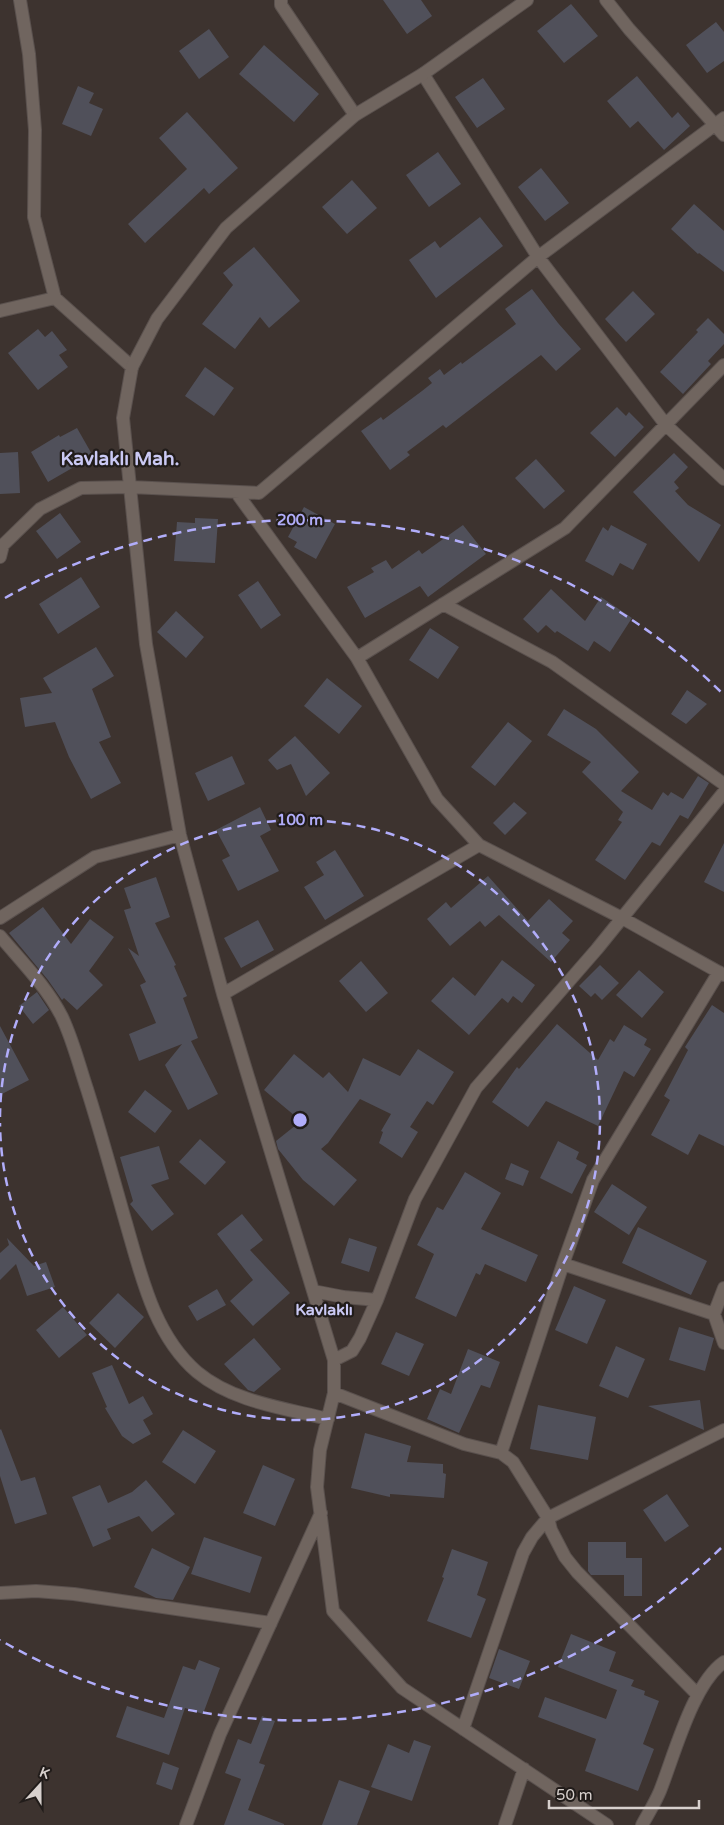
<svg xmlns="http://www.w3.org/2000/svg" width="724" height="1825" font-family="'Varela Round',sans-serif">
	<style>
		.building { fill: #50505a }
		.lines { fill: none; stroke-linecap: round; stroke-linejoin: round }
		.minor-casing { stroke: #5a514e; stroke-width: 14 }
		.tertiary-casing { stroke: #5a514e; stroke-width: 14 }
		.minor { stroke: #70655f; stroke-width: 12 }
		.tertiary { stroke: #70655f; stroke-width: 12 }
		.ring { fill: none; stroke: #b1adfa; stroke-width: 2.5; stroke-dasharray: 9 6 }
		.labels { text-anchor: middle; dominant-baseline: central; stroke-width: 4.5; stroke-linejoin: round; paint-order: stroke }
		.quarter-label { font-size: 16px; font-weight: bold; fill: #cac9f4; stroke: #211c1a }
		.district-label { font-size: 19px; font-weight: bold; fill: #cac9f4; stroke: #211c1a }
		.centre { fill: #b1adfa; stroke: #211c1a; stroke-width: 2.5 }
		.ring-label { font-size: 15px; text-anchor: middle; font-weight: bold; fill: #b1adfa; stroke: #211c1a; stroke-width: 4.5; stroke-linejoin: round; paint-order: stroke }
	</style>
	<rect width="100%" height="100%" fill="#3d332f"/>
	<!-- building -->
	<path class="building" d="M383 0H421L432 16 407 34Z
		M571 4 598 36 564 63 537 31Z
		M716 22 724 32V61L707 73 686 45Z
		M209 29 229 57 199 79 179 51Z
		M264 45 319 94 294 122 239 74Z
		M637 76 672 118 678 112 690 126 664 150 638 121 630 128 607 101Z
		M483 78 505 109 477 128 455 97Z
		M78 86 94 93 89 103 103 109 91 136 62 124Z
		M187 112 238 168 209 194 204 188 145 243 128 224 187 169 159 138Z
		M438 152 461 184 429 207 406 175Z
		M541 168 569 203 545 221 518 187Z
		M352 180 377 208 347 234 322 207Z
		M694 204 724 231V272L699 253 698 254 671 229Z
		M480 217 503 246 436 298 409 260 435 241 440 248Z
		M254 247 300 301 269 328 260 317 235 349 202 324 233 285 223 273Z
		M532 289 558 323 581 349 556 371 541 355 446 428 443 425 407 452 410 455 390 470 361 431 381 417 383 420 422 391 432 383 428 378 440 369 444 375 461 362 462 364 516 324 505 309Z
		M633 291 655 314 626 342 605 319Z
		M708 318 724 334V344L708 361 711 364 683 394 660 372 698 332 696 330Z
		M38 329 45 337 52 331 67 350 59 355 68 367 38 390 8 353Z
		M205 367 234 388 214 416 185 396Z
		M617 407 626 416 629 412 644 427 615 457 590 433Z
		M77 428 93 456 48 482 31 452 59 435 60 437Z
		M18 452 20 493 0 494V453Z
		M674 453 688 467 674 482 679 488 675 491 688 505 721 525 699 562 633 492Z
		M536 459 565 491 544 509 515 478Z
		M304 507 335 524 316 559 294 547 297 542 288 537Z
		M60 513 81 542 57 559 36 531Z
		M195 518 218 519 215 563 174 561 177 522 195 523Z
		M463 525 486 554 428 597 420 586 365 618 347 587 374 572 371 568 386 560 392 569 419 550 422 554Z
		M611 525 647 544 633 570 620 563 613 576 585 561 603 527 608 531Z
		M81 577 100 607 58 634 39 604Z
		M258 581 281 615 261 629 238 595Z
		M551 589 585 621 601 597 632 618 610 652 594 641 588 651 557 631 555 633 546 625 538 633 523 619Z
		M176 611 204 637 186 658 157 632Z
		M430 628 459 647 438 679 409 660Z
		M96 647 114 676 92 689 111 737 99 742 121 783 91 799 69 757 55 722 25 727 20 698 52 693 43 678Z
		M327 678 362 706 339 734 304 706Z
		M687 690 707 704 686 724 671 714Z
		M564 709 596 729 639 772 621 791 652 810 663 792 668 796 671 792 683 799 698 776 709 783 688 819 680 815 660 846 652 842 625 880 595 860 622 822 618 820 623 812 582 772 591 762 547 735Z
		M508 722 532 741 495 786 471 767Z
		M295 736 330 773 306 796 291 764 277 770 268 760Z
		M232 756 245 784 208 801 195 773Z
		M514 802 527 813 505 835 493 823Z
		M260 807 271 830 260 836 279 871 238 891 222 860 230 856 216 830Z
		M724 843V892L704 882Z
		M335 850 364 896 325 920 304 887 324 875 316 862Z
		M488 876 528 921 549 899 573 921 562 933 570 940 551 962 499 915 485 927 480 921 450 946 427 919 446 902 451 908Z
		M156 877 170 917 155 923 176 965 174 966 187 996 183 998 198 1038 191 1041 218 1094 188 1110 165 1065 182 1044 139 1061 129 1034 156 1023 140 985 146 982 128 948 139 956 124 910 131 908 124 888Z
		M43 907 71 944 90 919 114 937 89 971 103 985 77 1010 64 998 62 1000 48 980 9 933Z
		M258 920 274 950 241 968 224 938Z
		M502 960 535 985 522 1003 513 996 508 1003 502 998 469 1035 431 1001 453 977 475 996Z
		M361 961 388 993 366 1012 339 981Z
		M600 965 619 983 602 1000 595 993 591 997 579 986Z
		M639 970 664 992 642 1018 616 995Z
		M37 992 49 1010 33 1024 19 1006Z
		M712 1005 724 1013V1146L699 1134 688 1155 651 1135 670 1100 664 1096 688 1050 685 1047Z
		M557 1024 598 1060 610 1039 614 1042 624 1025 647 1039 644 1045 651 1049 634 1077 624 1071 598 1126 546 1101 528 1127 492 1102 517 1067 519 1069Z
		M0 1026 29 1080 0 1095Z
		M418 1049 454 1072 433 1105 427 1101 410 1127 418 1132 402 1158 379 1143 383 1132 381 1131 391 1114 360 1099 328 1143 321 1149 357 1180 334 1206 303 1180 278 1149 276 1141 301 1121 264 1090 294 1054 323 1078 329 1072 348 1092 363 1058 400 1076Z
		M145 1090 172 1111 155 1133 128 1112Z
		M200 1139 226 1162 205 1185 179 1162Z
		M558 1141 579 1152 576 1159 587 1165 572 1194 540 1178Z
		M159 1146 169 1179 151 1185 174 1214 152 1231 130 1204 133 1201 120 1157Z
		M511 1163 529 1171 523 1186 505 1179Z
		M465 1172 501 1193 481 1229 538 1255 526 1282 485 1264 480 1275 476 1273 456 1317 415 1298 434 1254 417 1245 437 1207 443 1210Z
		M612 1184 647 1207 629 1235 594 1212Z
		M242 1214 263 1240 250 1250 290 1293 253 1326 230 1301 253 1280 217 1234Z
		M638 1227 707 1261 691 1295 622 1263Z
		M7 1238 34 1266 46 1262 55 1287 27 1296 16 1264 0 1280V1253L9 1245Z
		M349 1238 377 1247 369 1272 341 1263Z
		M574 1286 606 1300 587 1344 555 1330Z
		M217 1289 226 1305 197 1321 188 1306Z
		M118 1293 144 1317 115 1348 89 1323Z
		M63 1307 87 1335 59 1358 36 1330Z
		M679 1327 714 1338 705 1371 669 1360Z
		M396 1332 424 1344 409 1376 381 1364Z
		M254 1338 281 1369 254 1392 248 1390 224 1364Z
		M616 1346 645 1359 628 1398 599 1386Z
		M468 1349 500 1362 490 1388 481 1385 459 1433 427 1419 440 1389 451 1394Z
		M112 1365 129 1404 143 1396 153 1414 143 1420 151 1434 133 1444 122 1436 105 1408 107 1407 92 1373Z
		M700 1400 704 1430 648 1406Z
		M538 1405 596 1417 588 1460 530 1449Z
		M1 1429 21 1481 35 1477 47 1514 15 1524 0 1476V1430Z
		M183 1430 216 1451 195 1484 162 1462Z
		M365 1433 411 1446 407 1462 443 1464V1473L446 1474 444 1498 390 1494V1497L351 1488Z
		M263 1465 295 1479 275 1526 243 1513Z
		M146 1480 175 1514 152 1532 139 1516 107 1529 111 1539 93 1547 72 1497 100 1485 108 1503 132 1492Z
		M667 1494 689 1526 665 1542 643 1510Z
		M204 1537 262 1557 250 1593 191 1574Z
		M588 1542H626V1558H642V1596H624V1575H591L588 1571Z
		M152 1548 190 1567 173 1600 156 1598 134 1587Z
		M452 1549 488 1562 477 1595 486 1599 471 1638 427 1621 444 1578 442 1577Z
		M571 1634 616 1652 609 1671 634 1680 631 1686 645 1691 644 1695 659 1701 643 1744 654 1749 638 1791 585 1771 596 1739 538 1717 545 1697 606 1719 617 1690 558 1667Z
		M499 1649 530 1661 519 1689 489 1678Z
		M199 1660 220 1668 203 1714 185 1708 169 1755 116 1737 127 1706 164 1718 183 1666 195 1670Z
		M262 1716 275 1721 259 1763 265 1765 248 1810 284 1824V1825H224L241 1779 225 1773 238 1739 251 1744Z
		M414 1740 431 1746 412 1801 371 1787 388 1744 409 1753Z
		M163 1762 179 1768 172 1790 156 1784Z
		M339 1780 370 1791 357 1825H322Z"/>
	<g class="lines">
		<defs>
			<path id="minor" d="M20 0 29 54 35 130 34 217 55 298 132 367 123 418 146 644 180 835 223 994 334 1360V1393L320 1450 317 1487 333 1611 402 1688 607 1825
				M281 0V5L355 115
				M606 0 629 29 724 135
				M423 74 538 257 666 425 724 479
				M0 311 55 298
				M236 492 357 658 437 799 479 845 622 918 724 975
				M0 557 3 545 40 509 81 488 130 487 259 493 538 257 724 118
				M443 604 552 662 724 784
				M357 658 565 528 724 365
				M0 918 95 857 180 835
				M0 936C21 961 47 987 62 1017 73 1040 79 1065 87 1089 101 1133 113 1178 126 1223 141 1275 154 1335 197 1372 233 1402 284 1408 328 1419
				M223 994 479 845
				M563 1264 593 1180 719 972
				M724 1288 714 1314 724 1343
				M313 1291 344 1297 377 1300
				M334 1360 352 1351 360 1338 377 1300 415 1199 476 1088 597 949 724 792
				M334 1393 464 1444 501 1453 513 1462 548 1518 551 1530 565 1557 577 1572 697 1694
				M501 1453 563 1264 714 1314
				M0 1593 36 1591 74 1594 271 1623
				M463 1729 523 1553 532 1537 548 1518 724 1430
				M186 1825 220 1734 321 1513
				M505 1825 524 1769
				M642 1825C648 1814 655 1803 660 1791 674 1756 693 1683 724 1662"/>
			<path id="tertiary" d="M132 367 157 319 226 228 355 115 423 74 527 0"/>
		</defs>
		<!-- minor casing -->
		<use href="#minor" class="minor-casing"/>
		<!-- tertiary casing -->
		<use href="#tertiary" class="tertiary-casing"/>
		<!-- minor -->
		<use href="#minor" class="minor"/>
		<!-- tertiary -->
		<use href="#tertiary" class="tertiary"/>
	</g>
	<!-- distance rings -->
	<g class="ring">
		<path d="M0 1117A300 300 0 1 1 0 1123"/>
		<path d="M721 1548A600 600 0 0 1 0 1640M5 598A600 600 0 0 1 721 692"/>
	</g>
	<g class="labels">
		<!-- quarter labels -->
		<g class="quarter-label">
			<text x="324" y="1310">Kavlaklı</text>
		</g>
		<!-- district labels -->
		<g class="district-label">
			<text x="120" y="459">Kavlaklı Mah.</text>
		</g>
	</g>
	<circle cx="300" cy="1120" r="8" class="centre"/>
	<g class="ring-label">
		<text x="300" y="525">200 m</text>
		<text x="300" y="825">100 m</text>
	</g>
	<!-- north arrow -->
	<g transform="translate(40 1785) rotate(21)" stroke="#211c1a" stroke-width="4" paint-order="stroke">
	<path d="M0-4L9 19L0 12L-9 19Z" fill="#d7d0cd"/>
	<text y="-8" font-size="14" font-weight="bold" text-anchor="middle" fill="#d7d0cd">K</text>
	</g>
	<!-- scale -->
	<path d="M549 1800v8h150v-8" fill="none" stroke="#d7d0cd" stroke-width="2.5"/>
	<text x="556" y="1800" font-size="15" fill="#d7d0cd" stroke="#211c1a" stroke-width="4" paint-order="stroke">50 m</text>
</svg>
